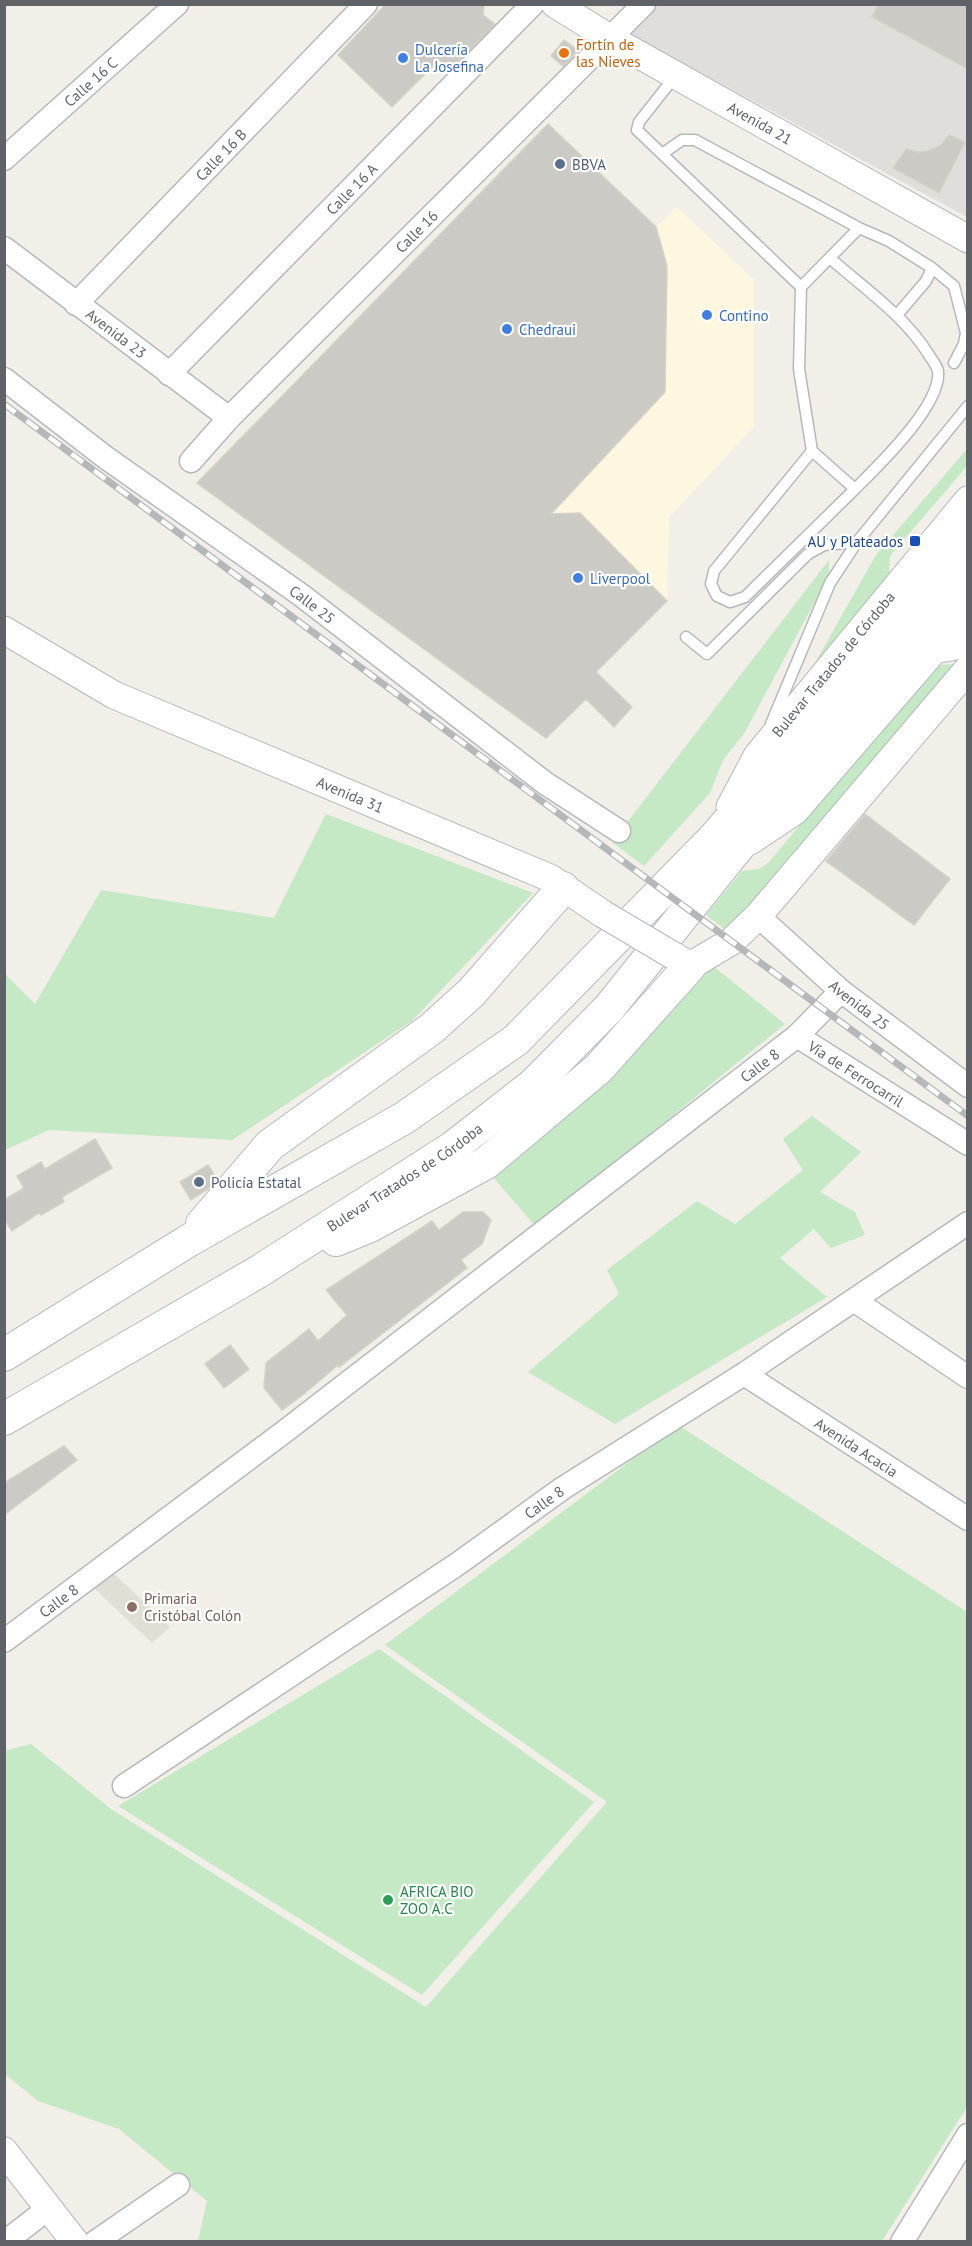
<svg xmlns="http://www.w3.org/2000/svg" width="972" height="2246" font-family="'PT Sans',sans-serif">
	<style>
		.commercial { fill: #fef7e0 }
		.industrial { fill: #e0deda }
		.education { fill: #e1ded6 }
		.green { fill: #c5e8c5 }
		.building { fill: #cccac5; stroke: #d6d1c6; stroke-width: 1.5 }
		.lines { fill: none; stroke-linecap: round; stroke-linejoin: round }
		.service-casing { stroke: #b5b8bc; stroke-width: 13 }
		.minor-casing { stroke: #b5b8bc; stroke-width: 25 }
		.tertiary-casing { stroke: #b5b8bc; stroke-width: 29 }
		.secondary-casing { stroke: #b6babf; stroke-width: 34 }
		.service { stroke: #fff; stroke-width: 10 }
		.minor { stroke: #fff; stroke-width: 22 }
		.tertiary { stroke: #fff; stroke-width: 27 }
		.secondary { stroke: #fff; stroke-width: 32 }
		.rail-casing { stroke: #b6b7b8; stroke-width: 7 }
		.rail { stroke: #fff; stroke-width: 4.5; stroke-dasharray: 14; stroke-linecap: butt }
		.tertiary-bridge-casing { stroke: #b5b8bc; stroke-width: 29; stroke-linecap: butt }
		.tertiary-bridge { stroke: #fff; stroke-width: 27 }
		.food-dot { fill: #e8710a; stroke: #fff; stroke-width: 2 }
		.shop-dot { fill: #3f7fe0; stroke: #fff; stroke-width: 2 }
		.service-dot { fill: #5c6f8a; stroke: #fff; stroke-width: 2 }
		.transit-dot { fill: #1a4fb4; stroke: #fff; stroke-width: 2 }
		.education-dot { fill: #8d6e63; stroke: #fff; stroke-width: 2 }
		.leisure-dot { fill: #2e9e5b; stroke: #fff; stroke-width: 2 }
		.labels { text-anchor: middle; dominant-baseline: central; stroke-width: 4.5; stroke-linejoin: round; paint-order: stroke }
		.food-label { font-size: 15px; fill: #c56008; stroke: #fff; text-anchor: start }
		.shop-label { font-size: 15px; fill: #366cbe; stroke: #fff; text-anchor: start }
		.street-label { font-size: 15px; fill: #5f6368; stroke: #fff }
		.service-label { font-size: 15px; fill: #4e5e75; stroke: #fff; text-anchor: start }
		.transit-label { font-size: 15px; fill: #164399; stroke: #fff; text-anchor: end }
		.education-label { font-size: 15px; fill: #785e54; stroke: #fff; text-anchor: start }
		.leisure-label { font-size: 15px; fill: #27864d; stroke: #fff; text-anchor: start }
	</style>
	<rect width="100%" height="100%" fill="#f1efe8"/>
	<!-- commercial -->
	<path class="commercial" d="M677 207 754 280V427L669 517 667 601 580 513 551 514 656 227Z"/>
	<!-- industrial -->
	<path class="industrial" d="M654 5H967V217L628 33Z"/>
	<!-- education -->
	<path class="education" d="M111 1571 170 1627 152 1643 93 1587Z"/>
	<!-- green -->
	<path class="green" d="M967 449V466L890 556 889 576 811 670 876 555Z
		M829 560V575L745 732 723 760 710 793 644 866 612 842Z
		M956 664 727 931 706 915 742 871 759 869 769 862 934 665Z
		M326 814 533 893 412 1021 232 1140 49 1130 5 1150V974L35 1004 101 890 274 918Z
		M713 966 785 1024 536 1227 492 1176 611 1078Z
		M812 1116 861 1152 820 1192 855 1212 865 1235 831 1248 814 1229 780 1258 827 1297 615 1424 528 1372 619 1294 607 1270 697 1201 735 1224 803 1170 783 1139Z
		M678 1425 967 1612V2107L882 2241H198L207 2201 119 2129 38 2101 5 2074 4 1751 31 1744 111 1809 426 2007 607 1802 385 1645Z
		M379 1649 594 1802 422 1995 118 1806Z"/>
	<!-- building -->
	<path class="building" d="M386 4H484L483 15 495 24 449 70 439 60 392 107 338 55Z
		M879 4H968V69L872 17Z
		M564 40 578 50 563 66 551 56Z
		M548 124 656 227 667 266 665 392 551 514 580 513 667 601 596 672 632 707 614 727 586 699 546 738 197 483Z
		M949 135 965 142 939 193 893 168 906 149 918 152 927 151 940 146Z
		M865 814 950 879 914 925 826 861Z
		M95 1139 112 1168 62 1197 64 1202 41 1215 39 1213 12 1231 4 1219V1200L24 1188 17 1176 41 1162 45 1169Z
		M208 1165 217 1179 208 1189 191 1200 180 1182Z
		M463 1212H483L491 1220 482 1244 461 1260 467 1268 339 1367 338 1365 304 1394 282 1410 264 1388 266 1363 309 1329 318 1341 347 1315 326 1290 432 1221 439 1230Z
		M230 1345 249 1369 224 1388 205 1364Z
		M64 1446 77 1460 4 1515V1483Z"/>
	<g class="lines">
		<defs>
			<path id="service" d="M676 75 639 122 637 130 801 287 799 369 812 451 714 571 711 584 717 596 730 602 745 597 855 489
				M662 154 682 140H695L859 228 889 241 932 268 954 286 966 333 964 344 954 363
				M801 287 859 228
				M897 315 926 281 932 268
				M812 451 855 489C878 466 942 405 938 371 937 366 932 360 929 355 905 316 865 289 831 259
				M686 637 707 654 808 554 824 545 857 542
				M771 724 830 583 857 542 968 406"/>
			<g id="minor">
				<path id="s1" d="M4 159 177 4"/>
				<path id="s2" d="M4 248 229 418"/>
				<path id="s3" d="M76 304 366 4"/>
				<path id="s4" d="M169 374 533 4"/>
				<path id="s5" d="M4 379 105 457 301 595 545 783 619 831"/>
				<path id="s6" d="M191 461 229 418 644 4"/>
				<path id="s7" d="M758 916 841 991 968 1086"/>
				<path id="s8" d="M797 1036 968 1144"/>
				<path d="M855 1301 968 1377"/>
				<path id="s9" d="M744 1374 968 1519"/>
				<path id="s10" d="M4 1641 284 1432 797 1036 841 991"/>
				<path id="s11" d="M124 1786 459 1563 563 1488 744 1374 968 1223"/>
				<path d="M5 2242 49 2208"/>
				<path d="M95 2242 178 2185"/>
				<path d="M902 2242 968 2135"/>
			</g>
			<g id="tertiary">
				<path id="s12" d="M555 4 611 39 968 239"/>
				<path id="s13" d="M4 630 114 695 550 878 603 914"/>
				<path d="M933 650 968 644"/>
				<path id="s14" d="M730 807 757 756 968 500"/>
				<path d="M750 841 795 811 968 611"/>
				<path d="M674 956 690 966 732 941 758 916 968 669"/>
				<path d="M4 2151 75 2242"/>
			</g>
			<g id="secondary">
				<path d="M202 1224 270 1145 431 1029 471 993 563 888"/>
				<path d="M336 1240 370 1226 486 1163 599 1068 690 966"/>
				<path d="M4 1355 188 1241 404 1118 516 1040 714 838 788 753 968 535"/>
				<path id="s15" d="M4 1419 258 1272 452 1148 534 1084 609 1008 734 852 968 571"/>
			</g>
		</defs>
		<!-- service casing -->
		<use href="#service" class="service-casing"/>
		<!-- minor casing -->
		<use href="#minor" class="minor-casing"/>
		<!-- tertiary casing -->
		<use href="#tertiary" class="tertiary-casing"/>
		<!-- secondary casing -->
		<use href="#secondary" class="secondary-casing"/>
		<!-- service -->
		<use href="#service" class="service"/>
		<!-- minor -->
		<use href="#minor" class="minor"/>
		<!-- tertiary -->
		<use href="#tertiary" class="tertiary"/>
		<!-- secondary -->
		<use href="#secondary" class="secondary"/>
		<defs>
			<path id="rail" d="M4 404 968 1116"/>
		</defs>
		<!-- rail casing -->
		<use href="#rail" class="rail-casing"/>
		<!-- rail -->
		<use href="#rail" class="rail"/>
		<defs>
			<path id="tertiary-bridge" d="M603 914 674 956"/>
		</defs>
		<!-- tertiary-bridge casing -->
		<use href="#tertiary-bridge" class="tertiary-bridge-casing"/>
		<!-- tertiary-bridge -->
		<use href="#tertiary-bridge" class="tertiary-bridge"/>
	</g>
	<!-- markers -->
	<circle class="food-dot" cx="564" cy="53" r="6"/>
	<g class="shop-dot">
		<circle cx="403" cy="58" r="6"/>
		<circle cx="707" cy="315" r="6"/>
		<circle cx="507" cy="329" r="6"/>
		<circle cx="578" cy="578" r="6"/>
	</g>
	<g class="service-dot">
		<circle cx="560" cy="164" r="6"/>
		<circle cx="199" cy="1182" r="6"/>
	</g>
	<rect class="transit-dot" x="909" y="535" width="12" height="12" rx="3"/>
	<circle class="education-dot" cx="132" cy="1607" r="6"/>
	<circle class="leisure-dot" cx="388" cy="1900" r="6"/>
	<g class="labels">
		<!-- food labels -->
		<g class="food-label">
			<text x="576" y="44">Fortín de<tspan x="576" dy="17">las Nieves</tspan></text>
		</g>
		<!-- shop labels -->
		<g class="shop-label">
			<text x="415" y="49">Dulcería<tspan x="415" dy="17">La Josefina</tspan></text>
			<text x="719" y="315">Contino</text>
			<text x="519" y="329">Chedraui</text>
			<text x="590" y="578">Liverpool</text>
		</g>
		<!-- street labels -->
		<g class="street-label">
			<text stroke="none"><textPath href="#s1" startOffset="116">Calle 16 C</textPath></text>
			<text stroke="none"><textPath href="#s12" startOffset="237">Avenida 21</textPath></text>
			<text stroke="none"><textPath href="#s3" startOffset="208">Calle 16 B</textPath></text>
			<text stroke="none"><textPath href="#s4" startOffset="260">Calle 16 A</textPath></text>
			<text stroke="none"><textPath href="#s6" startOffset="322">Calle 16</textPath></text>
			<text stroke="none"><textPath href="#s2" startOffset="141">Avenida 23</textPath></text>
			<text stroke="none"><textPath href="#s5" startOffset="382">Calle 25</textPath></text>
			<text stroke="none"><textPath href="#s14" startOffset="177">Bulevar Tratados de Córdoba</textPath></text>
			<text stroke="none"><textPath href="#s13" startOffset="384">Avenida 31</textPath></text>
			<text stroke="none"><textPath href="#s7" startOffset="135">Avenida 25</textPath></text>
			<text stroke="none"><textPath href="#s10" startOffset="950">Calle 8</textPath></text>
			<text stroke="none"><textPath href="#s8" startOffset="70">Vía de Ferrocarril</textPath></text>
			<text stroke="none"><textPath href="#s15" startOffset="468">Bulevar Tratados de Córdoba</textPath></text>
			<text stroke="none"><textPath href="#s9" startOffset="134">Avenida Acacia</textPath></text>
			<text stroke="none"><textPath href="#s11" startOffset="507">Calle 8</textPath></text>
			<text stroke="none"><textPath href="#s10" startOffset="68">Calle 8</textPath></text>
		</g>
		<!-- service labels -->
		<g class="service-label">
			<text x="572" y="164">BBVA</text>
			<text x="211" y="1182">Policía Estatal</text>
		</g>
		<!-- transit labels -->
		<g class="transit-label">
			<text x="903" y="541">AU y Plateados</text>
		</g>
		<!-- education labels -->
		<g class="education-label">
			<text x="144" y="1598">Primaria<tspan x="144" dy="17">Cristóbal Colón</tspan></text>
		</g>
		<!-- leisure labels -->
		<g class="leisure-label">
			<text x="400" y="1891">AFRICA BIO<tspan x="400" dy="17">ZOO A.C</tspan></text>
		</g>
	</g>
	<!-- border -->
	<rect width="972" height="2246" fill="none" stroke="#5f6368" stroke-width="12"/>
</svg>
